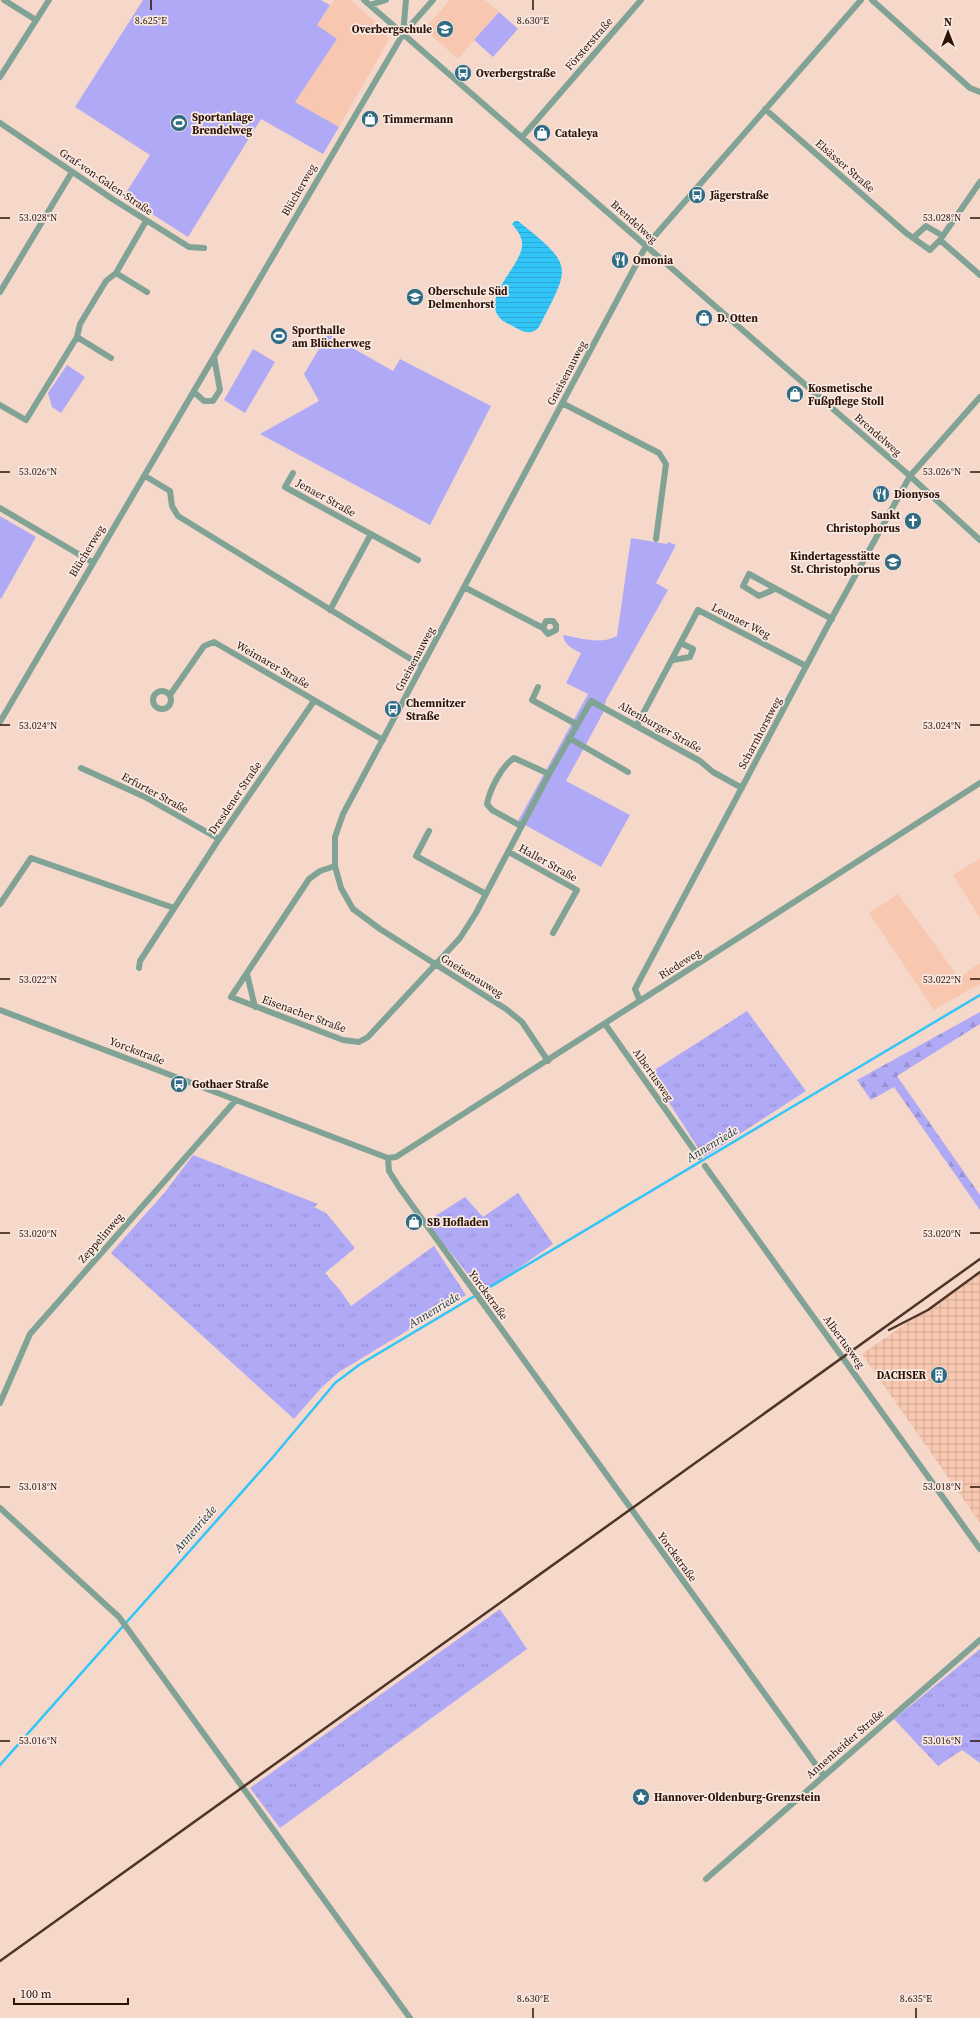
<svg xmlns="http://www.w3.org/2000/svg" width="980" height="2018" font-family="'Source Serif 4',serif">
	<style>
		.built { fill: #f7c7b0 }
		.industrial { fill: url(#industrial-grid) }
		.grass { fill: url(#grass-tufts) }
		.forest { fill: url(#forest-firs) }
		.park { fill: #b0aaf6 }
		.water { fill: url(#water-rules) }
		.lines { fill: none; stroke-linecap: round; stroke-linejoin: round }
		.stream { stroke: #32c5f8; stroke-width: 2.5 }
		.street { stroke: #81a395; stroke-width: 6 }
		.rail { stroke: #4f3528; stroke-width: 2.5 }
		.ticks { fill: none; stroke: #2d1306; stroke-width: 1.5 }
		.labels { text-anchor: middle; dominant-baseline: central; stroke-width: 3.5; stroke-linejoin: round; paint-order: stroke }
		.poi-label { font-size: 11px; font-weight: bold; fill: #2d1306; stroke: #f8e9e2; text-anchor: start }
		.street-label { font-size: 11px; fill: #2d1306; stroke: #f8e9e2 }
		.water-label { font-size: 12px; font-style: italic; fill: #1f3640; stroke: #f8e9e2 }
		.ticks-label { font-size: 10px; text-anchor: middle; fill: #2d1306; stroke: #f8e9e2; stroke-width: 3.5; stroke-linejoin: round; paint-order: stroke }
	</style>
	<defs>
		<pattern id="industrial-grid" width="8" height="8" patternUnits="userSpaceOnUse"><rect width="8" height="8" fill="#f7c7b0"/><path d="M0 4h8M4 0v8" fill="none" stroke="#d4aa96"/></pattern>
		<pattern id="grass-tufts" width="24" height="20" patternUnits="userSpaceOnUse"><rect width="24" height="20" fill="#b0aaf6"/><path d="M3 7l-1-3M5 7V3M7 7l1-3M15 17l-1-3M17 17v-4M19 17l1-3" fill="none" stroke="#9891d1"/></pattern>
		<pattern id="forest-firs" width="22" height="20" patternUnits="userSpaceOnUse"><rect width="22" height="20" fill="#b0aaf6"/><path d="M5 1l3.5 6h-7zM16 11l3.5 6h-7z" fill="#9891d1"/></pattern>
		<pattern id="water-rules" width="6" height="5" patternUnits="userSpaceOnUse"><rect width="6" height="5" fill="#32c5f8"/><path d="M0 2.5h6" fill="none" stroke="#2da8d3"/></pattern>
	</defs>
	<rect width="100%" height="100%" fill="#f6d8ca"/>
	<!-- built -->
	<path class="built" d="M334 0H351L387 33 388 41 339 127 295 102 337 39 317 25Z
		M450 0H485L499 12 458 59 424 29Z
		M980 858V918L953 875Z
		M898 894 959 978 980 963V984L934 1010 869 913Z"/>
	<!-- industrial -->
	<path class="industrial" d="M980 1272V1523L862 1354Z"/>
	<!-- grass -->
	<path class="grass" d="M747 1011 806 1091 704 1157 650 1073Z
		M193 1155 318 1204 314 1207 326 1213 355 1248 325 1273 340 1290 351 1306 434 1246 466 1295 339 1372 321 1388 294 1419 111 1253 165 1192Z
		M518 1193 553 1244 483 1293 426 1222 465 1197 483 1217Z
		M500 1609 527 1649 280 1828 250 1788Z
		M980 1649V1763L962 1750 938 1766 894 1719Z"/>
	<!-- forest -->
	<path class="forest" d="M980 1012V1024L897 1076 980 1195V1210L894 1087 871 1100 857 1080Z"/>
	<!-- park -->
	<path class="park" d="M143 0H321L330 5 317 25 337 39 295 102 339 127 323 154 261 119 188 237 124 196 150 155 75 107Z
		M499 12 518 29 493 57 474 40Z
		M328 334 393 371 400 359 491 406 430 525 260 434 319 401 304 374Z
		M253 349 275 362 245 413 224 400Z
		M67 365 85 377 61 413 52 407 48 393Z
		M0 516 36 537 1 599 0 598Z
		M631 538 667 544 668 542 676 545 656 583 668 590 606 700 603 713 566 781 630 815 601 867 518 821 588 694 566 683 581 653C573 649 564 645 563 635 581 638 600 645 617 636Z"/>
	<!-- water -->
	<path class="water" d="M515 221H518C574 266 571 265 539 327 533 334 527 333 520 330 515 327 508 324 503 321 477 300 521 267 522 246 523 237 517 230 512 224Z"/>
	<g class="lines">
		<!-- stream -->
		<path class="stream" d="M0 1765 273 1457 335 1383 359 1365 980 995"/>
		<!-- street -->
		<path class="street" d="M4 0 36 20
			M364 0 910 476 980 540
			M872 0 970 88 980 92
			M370 5 386 0
			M403 34 406 0
			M0 77 49 0
			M765 109 906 233 930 250 940 240 980 275
			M0 123 114 200 189 247 204 248
			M522 137 641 0
			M913 238 926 226 943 236
			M940 240 980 182
			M116 273 147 292
			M0 292 72 172
			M77 337 111 358
			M194 392 204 401H213L220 390 214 357
			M562 403 659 453 666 464 656 539
			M0 405 26 420 77 337 80 324 106 281 116 273 146 221
			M293 473 285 487 418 560
			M145 476 170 491 172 506 178 516 422 666
			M0 508 92 562
			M464 587 543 628 548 634 556 630V625L553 621H546L543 628
			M775 589 759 596 743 586 749 574 832 619
			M330 610 371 534
			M673 660 690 657 693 649 681 643
			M538 687 532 700 576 724
			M153 700a9 9 0 1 1 18 0a9 9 0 1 1-18 0Z
			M170 695 204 646 214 642 383 740
			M0 722 403 34 433 0
			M637 725 698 610 806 666
			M569 738 628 772
			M81 768 145 797 219 839
			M521 826 492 810 487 804C490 789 501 767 514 758L549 774
			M429 831 416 856 486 894
			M509 852 577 890 553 933
			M335 866 320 871 309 879 231 997 343 1040 359 1042 368 1037 460 938 476 913 549 774 591 701 700 761 713 772 742 788
			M0 904 31 858 174 908
			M139 968 140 961 219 839 314 701
			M247 974 255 1007
			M640 1001 635 989 828 625 910 476 980 397
			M0 1010 388 1158 396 1157 980 783
			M605 1024 699 1157
			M548 1061 522 1022 506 1009 380 929 353 909 341 888 335 866V837L343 814 646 246 861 0
			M388 1158 389 1171 399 1187 824 1776
			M705 1166 980 1549
			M0 1403 30 1334 236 1100
			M0 1508 119 1617 410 2018
			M706 1879 980 1640"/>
		<!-- rail -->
		<path class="rail" d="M889 1330 928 1310 980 1272
			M0 1961 980 1259"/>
	</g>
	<!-- ticks -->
	<path class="ticks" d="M151 0V10M533 0V10M0 218H10M970 218H980M0 472H10M970 472H980M0 725H10M970 725H980M0 979H10M970 979H980M0 1233H10M970 1233H980M0 1487H10M970 1487H980M0 1741H10M970 1741H980M533 2008V2018M916 2008V2018"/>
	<!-- icons -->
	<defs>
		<symbol id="school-disc" viewBox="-11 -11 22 22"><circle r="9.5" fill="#2f6b82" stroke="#f8e9e2"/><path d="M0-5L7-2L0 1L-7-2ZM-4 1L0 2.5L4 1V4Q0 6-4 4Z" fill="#fff"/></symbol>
		<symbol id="bus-disc" viewBox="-11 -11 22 22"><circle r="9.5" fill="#2f6b82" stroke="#f8e9e2"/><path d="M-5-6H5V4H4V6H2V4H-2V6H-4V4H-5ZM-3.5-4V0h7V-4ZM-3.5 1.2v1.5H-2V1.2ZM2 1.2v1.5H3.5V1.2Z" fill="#fff"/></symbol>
		<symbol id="shop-disc" viewBox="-11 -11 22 22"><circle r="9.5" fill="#2f6b82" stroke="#f8e9e2"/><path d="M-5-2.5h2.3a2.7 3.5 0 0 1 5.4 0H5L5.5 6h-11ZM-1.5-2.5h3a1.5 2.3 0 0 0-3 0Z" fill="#fff"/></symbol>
		<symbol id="stadium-disc" viewBox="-11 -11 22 22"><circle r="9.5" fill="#2f6b82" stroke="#f8e9e2"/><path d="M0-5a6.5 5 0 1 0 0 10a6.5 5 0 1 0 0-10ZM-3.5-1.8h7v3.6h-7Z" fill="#fff"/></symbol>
		<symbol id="restaurant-disc" viewBox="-11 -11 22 22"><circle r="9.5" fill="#2f6b82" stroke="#f8e9e2"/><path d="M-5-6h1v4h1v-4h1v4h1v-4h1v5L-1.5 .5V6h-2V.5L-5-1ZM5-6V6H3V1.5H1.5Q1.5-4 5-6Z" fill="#fff"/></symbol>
		<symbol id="church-disc" viewBox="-11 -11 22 22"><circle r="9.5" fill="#2f6b82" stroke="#f8e9e2"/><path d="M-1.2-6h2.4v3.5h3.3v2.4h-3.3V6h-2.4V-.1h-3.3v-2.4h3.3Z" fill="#fff"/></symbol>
		<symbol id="building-disc" viewBox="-11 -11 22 22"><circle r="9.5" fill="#2f6b82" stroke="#f8e9e2"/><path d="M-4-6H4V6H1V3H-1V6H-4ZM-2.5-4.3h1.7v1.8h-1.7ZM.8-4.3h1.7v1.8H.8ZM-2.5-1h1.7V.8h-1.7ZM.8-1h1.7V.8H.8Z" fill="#fff"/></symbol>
		<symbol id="sight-disc" viewBox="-11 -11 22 22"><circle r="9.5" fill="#2f6b82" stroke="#f8e9e2"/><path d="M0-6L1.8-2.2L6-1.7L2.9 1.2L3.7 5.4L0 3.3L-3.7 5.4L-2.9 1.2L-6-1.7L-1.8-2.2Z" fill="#fff"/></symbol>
	</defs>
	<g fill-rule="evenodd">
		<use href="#school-disc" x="435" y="19" width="20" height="20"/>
		<use href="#bus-disc" x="453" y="63" width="20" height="20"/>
		<use href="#shop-disc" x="360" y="109" width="20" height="20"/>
		<use href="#stadium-disc" x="169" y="113" width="20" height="20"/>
		<use href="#shop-disc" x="532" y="123" width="20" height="20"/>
		<use href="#bus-disc" x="687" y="185" width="20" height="20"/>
		<use href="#restaurant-disc" x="610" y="250" width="20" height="20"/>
		<use href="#school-disc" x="405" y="287" width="20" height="20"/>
		<use href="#shop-disc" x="694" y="308" width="20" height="20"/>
		<use href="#stadium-disc" x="269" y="326" width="20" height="20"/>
		<use href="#shop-disc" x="785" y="384" width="20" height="20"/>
		<use href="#restaurant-disc" x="871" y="484" width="20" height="20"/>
		<use href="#church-disc" x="903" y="511" width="20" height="20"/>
		<use href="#school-disc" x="883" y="552" width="20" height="20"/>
		<use href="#bus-disc" x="383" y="699" width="20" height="20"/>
		<use href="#bus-disc" x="169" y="1074" width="20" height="20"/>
		<use href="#shop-disc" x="404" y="1212" width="20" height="20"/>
		<use href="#building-disc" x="929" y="1365" width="20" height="20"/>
		<use href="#sight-disc" x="631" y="1787" width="20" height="20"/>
	</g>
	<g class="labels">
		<!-- poi labels -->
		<g class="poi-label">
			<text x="432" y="29" text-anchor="end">Overbergschule</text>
			<text x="476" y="73">Overbergstraße</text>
			<text x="192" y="117">Sportanlage<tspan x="192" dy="13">Brendelweg</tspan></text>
			<text x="383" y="119">Timmermann</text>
			<text x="555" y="133">Cataleya</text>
			<text x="710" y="195">Jägerstraße</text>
			<text x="633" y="260">Omonia</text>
			<text x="428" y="291">Oberschule Süd<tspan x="428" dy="13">Delmenhorst</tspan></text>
			<text x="717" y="318">D. Otten</text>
			<text x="292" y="330">Sporthalle<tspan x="292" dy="13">am Blücherweg</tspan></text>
			<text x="808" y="388">Kosmetische<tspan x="808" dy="13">Fußpflege Stoll</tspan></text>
			<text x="894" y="494">Dionysos</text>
			<text x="900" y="515" text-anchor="end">Sankt<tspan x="900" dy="13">Christophorus</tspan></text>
			<text x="880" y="556" text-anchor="end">Kindertagesstätte<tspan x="880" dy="13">St. Christophorus</tspan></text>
			<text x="406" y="703">Chemnitzer<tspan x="406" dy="13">Straße</tspan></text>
			<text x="192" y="1084">Gothaer Straße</text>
			<text x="427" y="1222">SB Hofladen</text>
			<text x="926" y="1375" text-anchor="end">DACHSER</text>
			<text x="654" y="1797">Hannover-Oldenburg-Grenzstein</text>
		</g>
		<!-- street labels -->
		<g class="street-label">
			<text transform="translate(589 44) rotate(-49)">Försterstraße</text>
			<text transform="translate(845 166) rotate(41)">Elsässer Straße</text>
			<text transform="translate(106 182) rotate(34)">Graf-von-Galen-Straße</text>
			<text transform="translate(299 190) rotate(-60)">Blücherweg</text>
			<text transform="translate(634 222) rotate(42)">Brendelweg</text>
			<text transform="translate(567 373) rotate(-62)">Gneisenauweg</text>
			<text transform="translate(878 435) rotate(41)">Brendelweg</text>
			<text transform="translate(326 498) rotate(29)">Jenaer Straße</text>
			<text transform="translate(87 551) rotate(-59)">Blücherweg</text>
			<text transform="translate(741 621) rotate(27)">Leunaer Weg</text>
			<text transform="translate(415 659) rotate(-62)">Gneisenauweg</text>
			<text transform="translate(273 665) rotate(30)">Weimarer Straße</text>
			<text transform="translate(660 727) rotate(29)">Altenburger Straße</text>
			<text transform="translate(760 733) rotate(-62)">Scharnhorstweg</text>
			<text transform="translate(155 793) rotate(28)">Erfurter Straße</text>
			<text transform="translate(235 798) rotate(-56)">Dresdener Straße</text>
			<text transform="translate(548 863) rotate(29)">Haller Straße</text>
			<text transform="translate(680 964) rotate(-32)">Riedeweg</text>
			<text transform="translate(472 976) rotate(32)">Gneisenauweg</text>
			<text transform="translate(304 1014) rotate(20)">Eisenacher Straße</text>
			<text transform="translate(137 1051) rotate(21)">Yorckstraße</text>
			<text transform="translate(653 1075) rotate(55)">Albertusweg</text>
			<text transform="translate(101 1238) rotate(-49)">Zeppelinweg</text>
			<text transform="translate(488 1295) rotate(54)">Yorckstraße</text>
			<text transform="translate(844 1342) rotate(54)">Albertusweg</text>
			<text transform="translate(677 1557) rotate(54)">Yorckstraße</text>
			<text transform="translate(845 1744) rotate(-41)">Annenheider Straße</text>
		</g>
		<!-- water labels -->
		<g class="water-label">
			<text transform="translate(712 1144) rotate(-31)">Annenriede</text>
			<text transform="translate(434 1310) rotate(-31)">Annenriede</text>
			<text transform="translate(195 1529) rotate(-49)">Annenriede</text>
		</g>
	</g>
	<g class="ticks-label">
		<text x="151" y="24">8.625°E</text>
		<text x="533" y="24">8.630°E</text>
		<text x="38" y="221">53.028°N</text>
		<text x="942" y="221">53.028°N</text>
		<text x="38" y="475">53.026°N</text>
		<text x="942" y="475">53.026°N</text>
		<text x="38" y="729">53.024°N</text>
		<text x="942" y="729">53.024°N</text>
		<text x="38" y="983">53.022°N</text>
		<text x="942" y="983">53.022°N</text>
		<text x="38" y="1237">53.020°N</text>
		<text x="942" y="1237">53.020°N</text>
		<text x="38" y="1490">53.018°N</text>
		<text x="942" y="1490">53.018°N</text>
		<text x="38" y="1744">53.016°N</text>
		<text x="942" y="1744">53.016°N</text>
		<text x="533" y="2002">8.630°E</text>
		<text x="916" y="2002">8.635°E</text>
	</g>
	<!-- north arrow -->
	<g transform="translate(948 32)" stroke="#f8e9e2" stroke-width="3" paint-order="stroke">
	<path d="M0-3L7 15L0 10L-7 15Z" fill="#2d1306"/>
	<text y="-6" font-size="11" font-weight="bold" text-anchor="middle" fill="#2d1306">N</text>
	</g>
	<!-- scale -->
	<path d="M14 1998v6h114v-6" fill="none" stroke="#2d1306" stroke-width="2"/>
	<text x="20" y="1998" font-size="12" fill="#2d1306" stroke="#f8e9e2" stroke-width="3" paint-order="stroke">100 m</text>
</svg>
